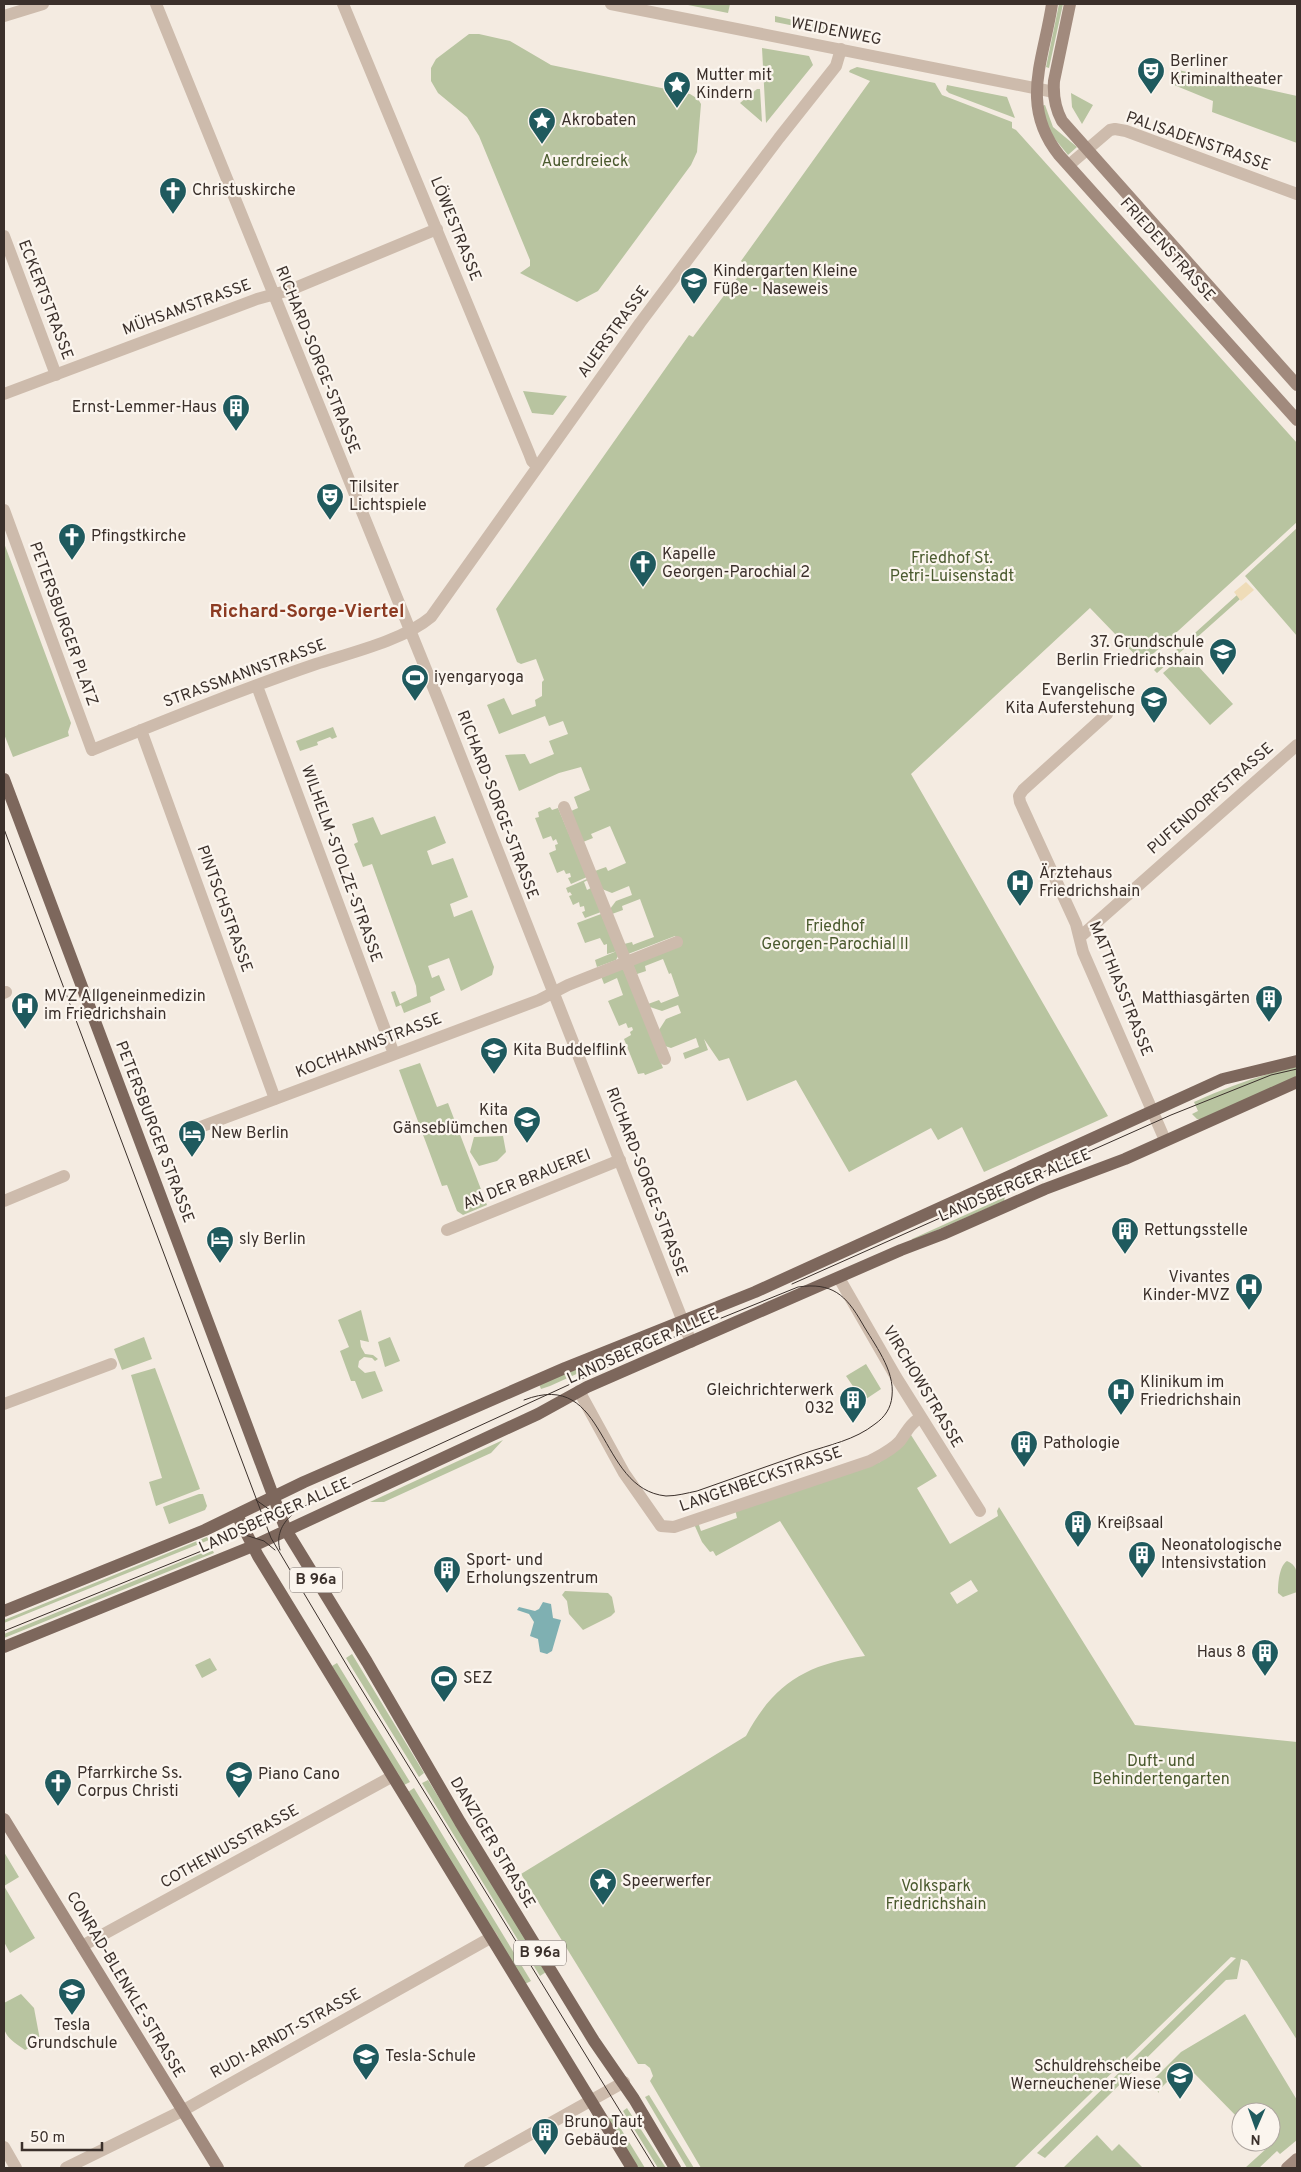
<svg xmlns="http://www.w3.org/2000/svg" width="1301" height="2172" font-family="Overpass,sans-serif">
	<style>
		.green { fill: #b8c4a0; fill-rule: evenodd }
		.sand { fill: #efdcb8 }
		.water { fill: #7fb0b2 }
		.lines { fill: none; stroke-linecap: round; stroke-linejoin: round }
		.street { stroke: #cdbbac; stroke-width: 12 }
		.secondary { stroke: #a18a7d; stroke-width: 12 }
		.primary { stroke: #7d675c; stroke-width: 12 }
		.tram { stroke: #3b302b; stroke-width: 1 }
		.labels { text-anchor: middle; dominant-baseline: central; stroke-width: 4.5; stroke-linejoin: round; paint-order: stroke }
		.shield { fill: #fbf5ee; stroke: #756b66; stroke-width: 1 }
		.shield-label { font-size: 15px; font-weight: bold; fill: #3b302b }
		.street-label { font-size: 16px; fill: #3b302b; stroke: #fbf5ee }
		.poi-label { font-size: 16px; fill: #3b302b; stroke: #fbf5ee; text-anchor: start }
		.park-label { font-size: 16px; fill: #4a5a2e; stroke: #fbf5ee }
		.quarter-label { font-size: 19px; font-weight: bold; fill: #8c3b22; stroke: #fbf5ee }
	</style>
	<rect width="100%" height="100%" fill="#f4ebe1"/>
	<!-- green -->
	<path class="green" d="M683 4H730L728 13Z
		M1059 4H1063L1049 68 1046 67Z
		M775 16 840 30 839 35 775 22Z
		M469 34H479L510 41 551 65 690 94 698 99 701 104 697 152 691 165 598 291 577 302 520 273 530 266V260L479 136 467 117 438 93 431 81V68L436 59Z
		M762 48 809 56 813 65 766 123Z
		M857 67 935 83 942 95 1012 122V128L1016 130 1297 443V522L1143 663 1090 608 911 774 1108 1116 984 1172 962 1127 938 1140 931 1128 849 1172 796 1080 747 1101 729 1058 719 1061 704 1039 708 1050 685 1059 683 1053 699 1047 696 1038 671 1048 665 1046 659 1030 666 1019 681 1013 678 1005 662 1011 650 1007 648 1004 659 1000 661 1003 679 996 671 973 669 974 663 959 645 966 646 971 637 974 633 965 679 945 675 936 628 954 624 944 632 942 633 945 635 944 654 937 640 899 622 906 623 910 612 914 610 909 616 901 632 895 629 886 612 893 602 889 595 871 606 867 608 871 626 863 610 826 591 834 593 838 583 842 571 811 578 808 574 797 590 790 581 767 559 773 519 791 505 755 525 754 530 764 554 754 549 741 568 734 563 721 549 726 545 716 499 734 487 705 504 698 512 715 536 706 535 700 542 696V682L544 680 536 659 521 664 517 662 496 609 689 335 693 337 746 266 741 261 870 81 849 72 850 70Z
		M1178 70 1297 96V143L1212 112 1213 101 1174 85Z
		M947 85 1007 97 1015 118 949 93 946 90Z
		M757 89H760L762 122 740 103Z
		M1071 93 1093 105 1082 124 1072 107Z
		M1045 105 1053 127 1077 147 1068 155 1050 133 1041 106Z
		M523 391 567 396 553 415 532 413Z
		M1297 528V636L1245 576Z
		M4 543 71 723 68 732 69 736 13 757 4 734Z
		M1237 595 1240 599 1157 673 1154 670Z
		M1186 653 1233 704 1210 725 1163 673Z
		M333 727 337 737 332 739 330 737 317 742 318 745 300 751 296 741Z
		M550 807 552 810 558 808 587 877 571 884 568 878 571 877 570 873 566 874 564 870 557 873 549 853 556 850 555 845 558 844 556 839 553 841 551 836 543 839 535 818 539 817 538 812Z
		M435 816 446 843 427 851 432 865 453 858 468 897 450 904 454 917 472 910 494 967 492 975 461 991 449 958 428 966 432 978 439 975 445 990 430 997 431 1002 404 1013 401 1005 396 1007 391 992 395 991 400 1004 417 996 416 986 372 864 363 867 354 844 358 842 352 824 373 817 381 835Z
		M587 879 588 880 584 882 587 890 591 888 601 912 585 918 582 912 585 911 584 906 580 907 579 902 573 905 569 896 572 895 570 892 568 893 566 888Z
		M601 914 617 951 607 954V944L604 945 600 938 585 943 577 923Z
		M617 951 618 956 616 960 597 967 595 960Z
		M620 968 625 971 663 1068 645 1075 644 1073 638 1074 624 1039 631 1035 630 1032 633 1030 632 1027 628 1028 626 1023 619 1026 608 1001 623 995 617 978 604 984 601 976Z
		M420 1063 437 1107 448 1103 487 1205 463 1215 457 1211 447 1185 442 1186 399 1070Z
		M1297 1066V1077L1201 1119H1197L1192 1114 1198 1111 1194 1102C1228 1087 1261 1075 1297 1066Z
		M503 1136 506 1152 497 1161 479 1166 470 1152 474 1137Z
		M1005 1197 1004 1201 912 1241V1239Z
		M361 1310 369 1342 360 1340 361 1347 365 1354 373 1355 378 1359 375 1361 372 1358 364 1357 359 1361 358 1367 365 1373 375 1371 383 1391 362 1399 355 1381H351L340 1351 349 1347 338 1320Z
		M144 1337 152 1359 122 1370 114 1349Z
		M390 1337 400 1361 385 1367 378 1342Z
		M635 1345 636 1347 550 1386 541 1389 539 1384Z
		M866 1364 881 1389 863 1401 846 1376Z
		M155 1368 200 1489 156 1506 149 1482 162 1478 131 1375Z
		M911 1435 937 1476 917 1488 950 1544 998 1516 997 1511 999 1507 1135 1725 1297 1742V2040L1247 1961 1241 1959 1237 1979 1226 1980 1045 2158 1037 2153 1236 1958 1231 1957 1014 2168H701L650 2081 653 2076 650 2068 645 2064H638L521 1874 746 1736C774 1683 807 1664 865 1656L780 1521 716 1556 713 1551 710 1552 702 1542 694 1524 698 1522 701 1531 737 1518 735 1509 880 1462ZM971 1580 978 1591 957 1604 950 1593Z
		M503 1440 491 1453 384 1502H370Z
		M199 1494H203L207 1506 205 1510 169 1524 163 1507Z
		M207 1537 209 1540 4 1623V1620Z
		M212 1549 214 1553 4 1638V1634Z
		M1287 1561C1300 1566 1297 1579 1297 1592L1283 1597 1278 1593C1278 1584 1279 1566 1287 1561Z
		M565 1591 608 1593 612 1597 615 1612 611 1616 583 1630 569 1614 567 1601 562 1595Z
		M352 1654 424 1773 419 1777 346 1658Z
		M210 1658 217 1670 202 1678 195 1665Z
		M337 1663 410 1782 404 1785 332 1666Z
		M428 1780 546 1972 540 1976 422 1783Z
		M414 1788 531 1981 525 1984 408 1792Z
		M4 1852 19 1877 4 1886 35 1938 10 1953 4 1942Z
		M21 1994 34 2008 40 2040 39 2043 25 2050C0 2033 4 2033 4 2003Z
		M1245 2014 1297 2100V2140L1280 2154 1277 2151 1259 2168H1245L1267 2148 1262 2142H1271V2112H1241V2121L1193 2072 1183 2080 1176 2073 1159 2090V2093L1150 2083 1181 2052Z
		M649 2095 694 2168H687L645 2097Z
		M627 2108 666 2168H658L623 2111Z
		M613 2116 645 2168H638L608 2119Z
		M1097 2135 1112 2151 1119 2144 1143 2168H1063Z"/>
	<!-- sand -->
	<path class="sand" d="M1246 582 1254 590 1241 601 1234 592Z"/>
	<!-- water -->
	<path class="water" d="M543 1602 551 1604 553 1618 561 1620 552 1651 547 1654 540 1652 538 1639 530 1636 534 1622 529 1614 517 1610 519 1607 535 1611 539 1609Z"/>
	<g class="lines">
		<!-- street -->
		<path class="street" d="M156 4 440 704 691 1342
			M343 4 529 453 532 461 537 466
			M611 4 1054 92
			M4 16 43 4
			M1069 165 1110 130 1115 129 1126 131 1297 194
			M4 236 56 375
			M4 394 257 299 290 290 437 229
			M4 510 92 750C166 720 240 690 316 664 350 653 404 640 431 617L640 323 779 138 836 66 841 49
			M257 686 394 1054
			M1107 714 1023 790 1019 796 1020 802 1076 924 1083 952 1165 1140
			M141 730 275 1099
			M564 807 665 1059
			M1080 937 1297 745
			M4 993 6 992
			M195 1129 539 1000 568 985 677 942
			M4 1201 64 1176
			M447 1230 620 1160
			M839 1278 896 1377 980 1511
			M579 1391 624 1473 661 1526 674 1527 870 1461C881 1455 892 1450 900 1441 908 1430 909 1425 921 1417
			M4 1404 111 1364
			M82 1946 393 1776
			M4 2147 16 2168
			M66 2168 182 2111 492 1937
			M470 2168 624 2082"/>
		<!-- secondary -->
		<path class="secondary" d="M1052 4C1044 59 1019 105 1059 155L1297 420
			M1070 4 1054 81C1053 95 1055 108 1062 121L1297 385
			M4 1819 218 2168
			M1287 2168 1297 2159"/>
		<!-- primary -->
		<path class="primary" d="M4 779 286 1530 367 1662 460 1822 594 2041 634 2099 675 2168
			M237 1515 258 1556 632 2168
			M4 1611 205 1530 304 1482 565 1368 755 1292 1223 1079 1297 1061
			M4 1647 253 1546 538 1414 587 1387 901 1250 943 1234 1045 1189 1125 1159 1297 1082"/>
		<!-- tram -->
		<path class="tram" d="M4 829 271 1538 349 1669 655 2168
			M792 1284 1171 1115 1271 1075 1297 1069
			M256 1500 270 1510 290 1512
			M242 1534 264 1541 275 1550
			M280 1550C276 1537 281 1524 292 1515
			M4 1631 246 1533 662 1342 798 1287C832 1282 846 1295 862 1323 874 1344 895 1370 892 1396 891 1408 885 1417 875 1424 855 1440 829 1445 805 1453 769 1466 733 1478 697 1491 687 1493 677 1496 666 1496 596 1489 609 1367 524 1400"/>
	</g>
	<!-- icons -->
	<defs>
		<symbol id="theatre-pin" viewBox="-11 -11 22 30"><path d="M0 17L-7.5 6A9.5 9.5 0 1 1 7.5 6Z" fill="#1f5a5e" stroke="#fbf5ee"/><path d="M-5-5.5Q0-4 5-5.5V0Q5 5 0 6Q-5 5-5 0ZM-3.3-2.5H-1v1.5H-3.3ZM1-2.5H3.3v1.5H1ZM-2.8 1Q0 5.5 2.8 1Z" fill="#fff"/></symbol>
		<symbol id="sight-pin" viewBox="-11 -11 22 30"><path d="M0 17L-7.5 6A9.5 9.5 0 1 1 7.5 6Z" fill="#1f5a5e" stroke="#fbf5ee"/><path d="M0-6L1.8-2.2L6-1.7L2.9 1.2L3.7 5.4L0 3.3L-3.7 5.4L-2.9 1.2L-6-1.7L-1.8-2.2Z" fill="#fff"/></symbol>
		<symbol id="church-pin" viewBox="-11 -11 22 30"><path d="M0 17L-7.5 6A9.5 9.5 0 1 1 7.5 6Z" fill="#1f5a5e" stroke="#fbf5ee"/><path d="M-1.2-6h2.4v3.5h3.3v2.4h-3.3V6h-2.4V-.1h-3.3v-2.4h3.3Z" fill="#fff"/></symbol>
		<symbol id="school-pin" viewBox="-11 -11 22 30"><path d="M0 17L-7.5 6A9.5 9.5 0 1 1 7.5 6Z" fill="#1f5a5e" stroke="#fbf5ee"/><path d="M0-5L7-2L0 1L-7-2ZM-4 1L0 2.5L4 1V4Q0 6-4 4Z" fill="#fff"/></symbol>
		<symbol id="building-pin" viewBox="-11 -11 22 30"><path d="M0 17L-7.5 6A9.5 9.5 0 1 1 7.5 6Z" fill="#1f5a5e" stroke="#fbf5ee"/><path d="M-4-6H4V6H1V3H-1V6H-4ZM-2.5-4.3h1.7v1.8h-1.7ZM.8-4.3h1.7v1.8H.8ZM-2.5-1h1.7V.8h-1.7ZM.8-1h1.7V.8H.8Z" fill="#fff"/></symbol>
		<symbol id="stadium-pin" viewBox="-11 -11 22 30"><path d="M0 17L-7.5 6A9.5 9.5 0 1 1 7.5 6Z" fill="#1f5a5e" stroke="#fbf5ee"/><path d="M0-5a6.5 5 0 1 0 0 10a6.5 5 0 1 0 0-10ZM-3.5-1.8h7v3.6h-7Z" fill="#fff"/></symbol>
		<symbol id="hospital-pin" viewBox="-11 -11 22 30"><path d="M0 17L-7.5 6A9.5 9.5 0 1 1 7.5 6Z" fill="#1f5a5e" stroke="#fbf5ee"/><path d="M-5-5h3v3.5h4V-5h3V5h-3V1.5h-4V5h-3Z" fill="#fff"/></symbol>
		<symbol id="hotel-pin" viewBox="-11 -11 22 30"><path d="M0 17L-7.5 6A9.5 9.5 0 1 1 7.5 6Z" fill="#1f5a5e" stroke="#fbf5ee"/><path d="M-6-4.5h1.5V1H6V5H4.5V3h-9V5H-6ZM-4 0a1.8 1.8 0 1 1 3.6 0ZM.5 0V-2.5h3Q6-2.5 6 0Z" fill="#fff"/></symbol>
	</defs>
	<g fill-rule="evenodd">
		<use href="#theatre-pin" x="1135" y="55" width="32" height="43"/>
		<use href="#sight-pin" x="661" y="69" width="32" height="43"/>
		<use href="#sight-pin" x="526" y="105" width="32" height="43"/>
		<use href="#church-pin" x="157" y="175" width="32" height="43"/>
		<use href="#school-pin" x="678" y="265" width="32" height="43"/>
		<use href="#building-pin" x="220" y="392" width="32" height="43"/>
		<use href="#theatre-pin" x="314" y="481" width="32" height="43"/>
		<use href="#church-pin" x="56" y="521" width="32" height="43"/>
		<use href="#church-pin" x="627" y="548" width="32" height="43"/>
		<use href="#school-pin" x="1207" y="636" width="32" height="43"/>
		<use href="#stadium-pin" x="399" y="662" width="32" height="43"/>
		<use href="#school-pin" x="1138" y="684" width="32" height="43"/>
		<use href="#hospital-pin" x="1004" y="867" width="32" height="43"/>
		<use href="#building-pin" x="1253" y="983" width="32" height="43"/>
		<use href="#hospital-pin" x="9" y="990" width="32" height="43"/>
		<use href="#school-pin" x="478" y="1035" width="32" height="43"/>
		<use href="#school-pin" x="511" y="1104" width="32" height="43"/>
		<use href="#hotel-pin" x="176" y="1118" width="32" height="43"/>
		<use href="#building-pin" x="1109" y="1215" width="32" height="43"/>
		<use href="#hotel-pin" x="204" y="1224" width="32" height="43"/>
		<use href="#hospital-pin" x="1233" y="1271" width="32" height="43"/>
		<use href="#hospital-pin" x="1105" y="1376" width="32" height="43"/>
		<use href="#building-pin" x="837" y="1384" width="32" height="43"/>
		<use href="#building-pin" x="1008" y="1428" width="32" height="43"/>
		<use href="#building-pin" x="1062" y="1508" width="32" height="43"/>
		<use href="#building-pin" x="1126" y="1539" width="32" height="43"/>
		<use href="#building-pin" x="431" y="1554" width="32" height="43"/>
		<use href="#building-pin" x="1249" y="1637" width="32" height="43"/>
		<use href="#stadium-pin" x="428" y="1663" width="32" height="43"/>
		<use href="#school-pin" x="223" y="1759" width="32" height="43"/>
		<use href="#church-pin" x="42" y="1767" width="32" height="43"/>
		<use href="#sight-pin" x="587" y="1866" width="32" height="43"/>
		<use href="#school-pin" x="56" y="1976" width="32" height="43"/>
		<use href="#school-pin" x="350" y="2041" width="32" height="43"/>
		<use href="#school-pin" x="1164" y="2060" width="32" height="43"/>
		<use href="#building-pin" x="529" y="2116" width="32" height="43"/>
	</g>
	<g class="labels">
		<!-- shield labels -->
		<g class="shield">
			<rect x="290" y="1567.5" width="52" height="25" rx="4"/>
			<rect x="514" y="1940.5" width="52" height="25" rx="4"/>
		</g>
		<g class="shield-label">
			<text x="316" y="1580">B 96a</text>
			<text x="540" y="1953">B 96a</text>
		</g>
		<!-- street labels -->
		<g class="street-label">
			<text transform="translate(836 32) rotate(11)">WEIDENWEG</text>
			<text transform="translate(1198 142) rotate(19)">PALISADENSTRASSE</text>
			<text transform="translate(455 229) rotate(68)">LÖWESTRASSE</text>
			<text transform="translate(1167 250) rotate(48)">FRIEDENSTRASSE</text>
			<text transform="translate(45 300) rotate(69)">ECKERTSTRASSE</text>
			<text transform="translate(187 308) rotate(-20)">MÜHSAMSTRASSE</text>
			<text transform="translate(614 332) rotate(-54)">AUERSTRASSE</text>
			<text transform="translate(317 360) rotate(68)">RICHARD-SORGE-STRASSE</text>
			<text transform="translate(63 624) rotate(70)">PETERSBURGER PLATZ</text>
			<text transform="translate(245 674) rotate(-20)">STRASSMANNSTRASSE</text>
			<text transform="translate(1211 799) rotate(-41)">PUFENDORFSTRASSE</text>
			<text transform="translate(497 805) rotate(69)">RICHARD-SORGE-STRASSE</text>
			<text transform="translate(341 864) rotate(70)">WILHELM-STOLZE-STRASSE</text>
			<text transform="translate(224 909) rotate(70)">PINTSCHSTRASSE</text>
			<text transform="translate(1120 989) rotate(68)">MATTHIASSTRASSE</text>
			<text transform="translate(369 1046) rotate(-21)">KOCHHANNSTRASSE</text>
			<text transform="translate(154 1132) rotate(69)">PETERSBURGER STRASSE</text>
			<text transform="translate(527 1180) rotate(-22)">AN DER BRAUEREI</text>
			<text transform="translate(646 1182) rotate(69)">RICHARD-SORGE-STRASSE</text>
			<text transform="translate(1015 1186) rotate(-23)">LANDSBERGER ALLEE</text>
			<text transform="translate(643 1347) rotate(-24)">LANDSBERGER ALLEE</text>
			<text transform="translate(922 1387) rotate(59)">VIRCHOWSTRASSE</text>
			<text transform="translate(761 1480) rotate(-19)">LANGENBECKSTRASSE</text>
			<text transform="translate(275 1516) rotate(-24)">LANDSBERGER ALLEE</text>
			<text transform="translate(492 1843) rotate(59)">DANZIGER STRASSE</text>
			<text transform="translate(230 1847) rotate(-29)">COTHENIUSSTRASSE</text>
			<text transform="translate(125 1985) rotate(59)">CONRAD-BLENKLE-STRASSE</text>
			<text transform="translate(286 2034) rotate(-29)">RUDI-ARNDT-STRASSE</text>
		</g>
		<!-- poi labels -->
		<g class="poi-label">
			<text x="1170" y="62">Berliner<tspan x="1170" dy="18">Kriminaltheater</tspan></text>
			<text x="696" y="76">Mutter mit<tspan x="696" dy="18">Kindern</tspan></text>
			<text x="561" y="121">Akrobaten</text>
			<text x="192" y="191">Christuskirche</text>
			<text x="713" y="272">Kindergarten Kleine<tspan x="713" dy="18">Füße - Naseweis</tspan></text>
			<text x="217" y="408" text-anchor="end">Ernst-Lemmer-Haus</text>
			<text x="349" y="488">Tilsiter<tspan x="349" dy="18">Lichtspiele</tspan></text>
			<text x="91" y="537">Pfingstkirche</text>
			<text x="662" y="555">Kapelle<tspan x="662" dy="18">Georgen-Parochial 2</tspan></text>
			<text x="1204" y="643" text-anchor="end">37. Grundschule<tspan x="1204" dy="18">Berlin Friedrichshain</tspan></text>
			<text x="434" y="678">iyengaryoga</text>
			<text x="1135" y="691" text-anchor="end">Evangelische<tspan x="1135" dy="18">Kita Auferstehung</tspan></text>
			<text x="1039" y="874">Ärztehaus<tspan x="1039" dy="18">Friedrichshain</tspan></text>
			<text x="44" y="997">MVZ Allgeneinmedizin<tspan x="44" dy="18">im Friedrichshain</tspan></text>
			<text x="1250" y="999" text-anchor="end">Matthiasgärten</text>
			<text x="513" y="1051">Kita Buddelflink</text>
			<text x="508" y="1111" text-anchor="end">Kita<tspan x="508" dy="18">Gänseblümchen</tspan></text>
			<text x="211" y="1134">New Berlin</text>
			<text x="1144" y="1231">Rettungsstelle</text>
			<text x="239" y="1240">sly Berlin</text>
			<text x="1230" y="1278" text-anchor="end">Vivantes<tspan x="1230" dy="18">Kinder-MVZ</tspan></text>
			<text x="1140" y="1383">Klinikum im<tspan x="1140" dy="18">Friedrichshain</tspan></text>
			<text x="834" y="1391" text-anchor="end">Gleichrichterwerk<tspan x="834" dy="18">032</tspan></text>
			<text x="1043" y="1444">Pathologie</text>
			<text x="1097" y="1524">Kreißsaal</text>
			<text x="1161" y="1546">Neonatologische<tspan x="1161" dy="18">Intensivstation</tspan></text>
			<text x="466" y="1561">Sport- und<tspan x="466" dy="18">Erholungszentrum</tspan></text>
			<text x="1246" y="1653" text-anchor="end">Haus 8</text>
			<text x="463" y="1679">SEZ</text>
			<text x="77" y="1774">Pfarrkirche Ss.<tspan x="77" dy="18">Corpus Christi</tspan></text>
			<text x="258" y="1775">Piano Cano</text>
			<text x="622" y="1882">Speerwerfer</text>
			<text x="72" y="2026" text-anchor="middle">Tesla<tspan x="72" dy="18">Grundschule</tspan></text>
			<text x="385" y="2057">Tesla-Schule</text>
			<text x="1161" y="2067" text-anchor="end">Schuldrehscheibe<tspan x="1161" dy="18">Werneuchener Wiese</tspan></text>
			<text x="564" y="2123">Bruno Taut<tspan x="564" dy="18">Gebäude</tspan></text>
		</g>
		<!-- park labels -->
		<g class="park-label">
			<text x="585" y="162">Auerdreieck</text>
			<text x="952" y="559">Friedhof St.<tspan x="952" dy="18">Petri-Luisenstadt</tspan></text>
			<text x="835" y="927">Friedhof<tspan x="835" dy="18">Georgen-Parochial II</tspan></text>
			<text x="1161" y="1762">Duft- und<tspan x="1161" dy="18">Behindertengarten</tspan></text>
			<text x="936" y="1887">Volkspark<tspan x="936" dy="18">Friedrichshain</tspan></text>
		</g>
		<!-- quarter labels -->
		<g class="quarter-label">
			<text x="307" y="612">Richard-Sorge-Viertel</text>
		</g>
	</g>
	<!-- border -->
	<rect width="1301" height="2172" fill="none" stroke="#3b302b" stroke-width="10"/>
	<!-- north arrow -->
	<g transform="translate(1256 2127) rotate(182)"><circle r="24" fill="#fbf5ee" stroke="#aea6a0"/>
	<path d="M0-4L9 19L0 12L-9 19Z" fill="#1f5a5e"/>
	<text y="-8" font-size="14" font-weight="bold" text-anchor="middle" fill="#3b302b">N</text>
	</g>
	<!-- scale -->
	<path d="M22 2142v8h80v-8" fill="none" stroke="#3b302b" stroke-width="2.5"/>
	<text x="30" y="2142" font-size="15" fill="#3b302b" stroke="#fbf5ee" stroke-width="4" paint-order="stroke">50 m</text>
</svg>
